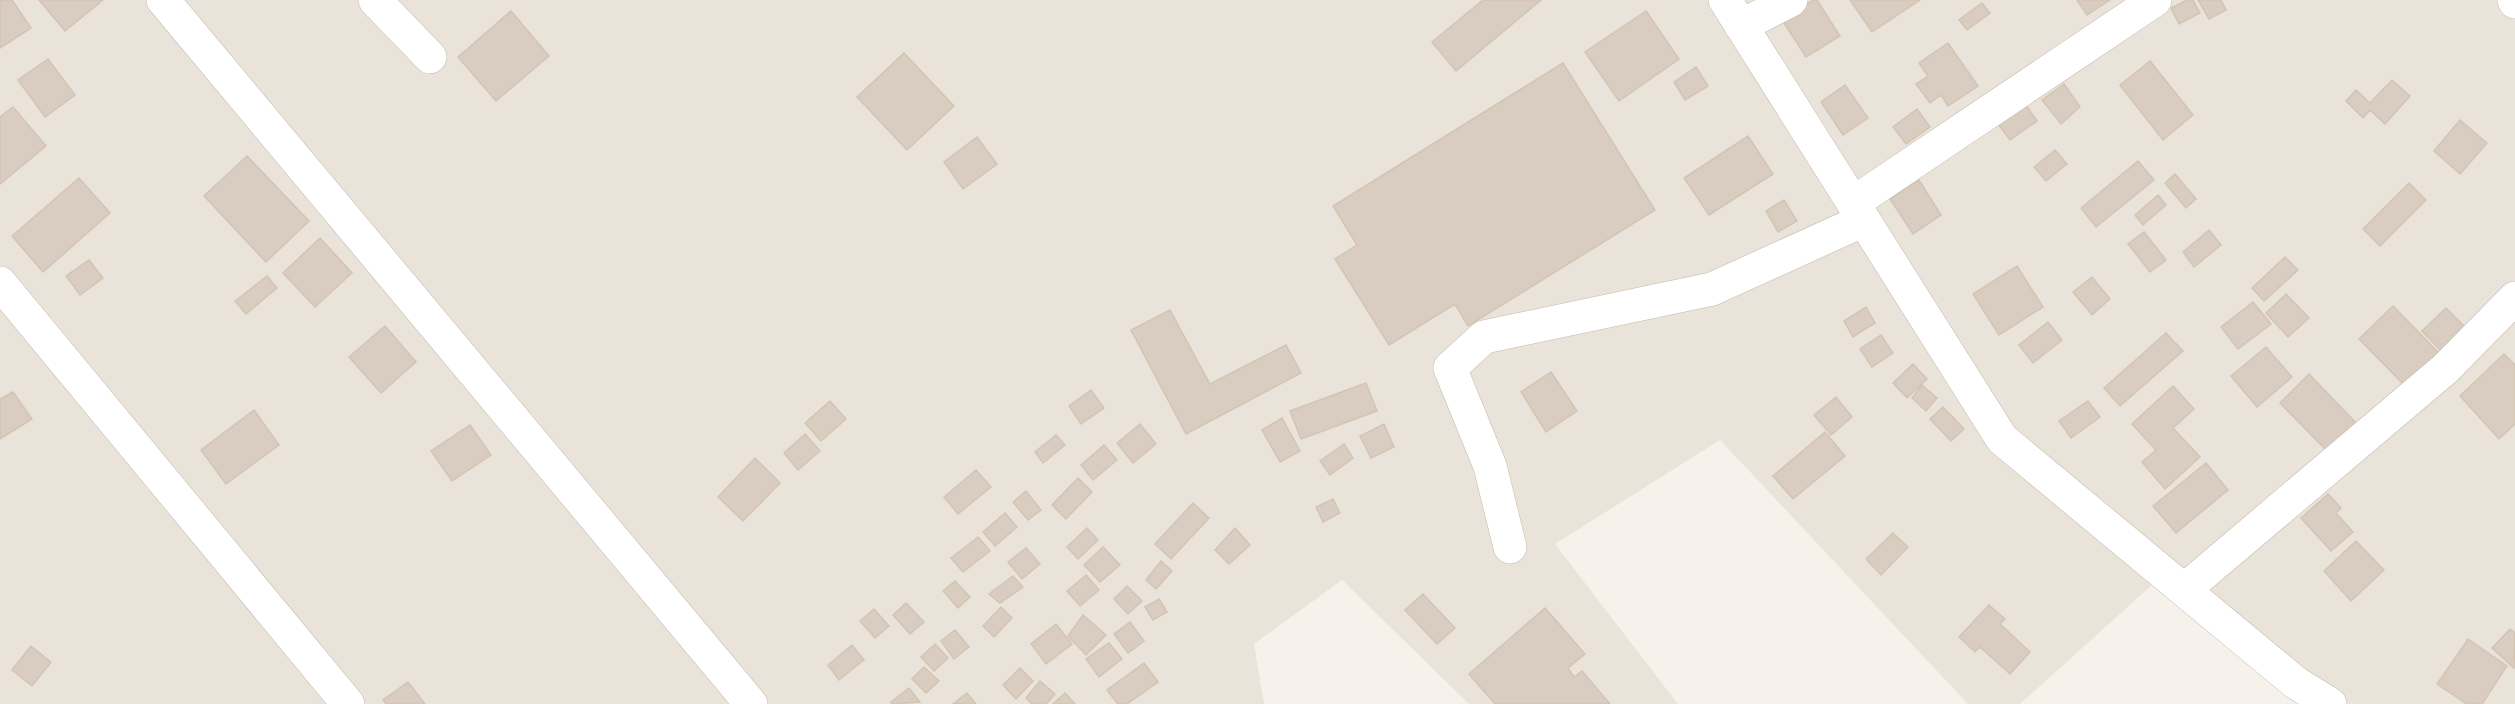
<svg xmlns="http://www.w3.org/2000/svg" width="2515" height="704" font-family="Figtree,sans-serif">
	<style>
		.residential { fill: #eae3d9 }
		.building { fill: #d8cdc0; stroke: #d3c4b3; stroke-width: 1.5 }
		.lines { fill: none; stroke-linecap: round; stroke-linejoin: round }
		.minor-casing { stroke: #c2b9ad; stroke-width: 34 }
		.minor { stroke: #fff; stroke-width: 33 }
	</style>
	<rect width="100%" height="100%" fill="#f6f2eb"/>
	<!-- residential -->
	<path class="residential" d="M0 0H2515V704H2343L2164 574 2020 704H1968L1720 440 1555 544 1678 704H1469L1342 580 1254 644 1264 704H0Z"/>
	<!-- building -->
	<path class="building" d="M12 0 31 28 0 48V1Z
		M39 0H103L65 31Z
		M1483 0H1541L1456 71 1432 42Z
		M1813 0H1817L1840 36 1806 57 1782 20Z
		M1850 0H1920L1872 32Z
		M2077 0H2110L2087 15Z
		M2187 0H2193L2200 13 2179 24 2171 8Z
		M2198 0H2221L2226 10 2209 19Z
		M1982 3 1990 13 1967 30 1959 20Z
		M511 11 549 56 496 101 458 57Z
		M1646 11 1679 59 1619 101 1585 52Z
		M1948 43 1978 86 1948 106 1941 95 1930 103 1916 84 1928 76 1919 63Z
		M904 53 954 106 907 150 857 97Z
		M48 59 75 95 45 117 18 80Z
		M2150 61 2193 115 2163 140 2120 85Z
		M1563 63 1655 210 1468 326 1455 304 1389 345 1335 259 1357 245 1333 206Z
		M1696 67 1708 86 1685 100 1674 82Z
		M2392 80 2410 96 2385 124 2370 110 2363 118 2346 101 2356 90 2370 103Z
		M2064 84 2080 107 2061 124 2042 100Z
		M1845 85 1868 118 1843 135 1821 102Z
		M2023 101 2037 121 2010 140 1995 120Z
		M13 107 46 146 0 184V117Z
		M1917 109 1930 127 1906 144 1893 127Z
		M2460 120 2487 143 2460 174 2434 151Z
		M1748 136 1773 174 1709 215 1684 178Z
		M977 137 997 164 963 189 944 162Z
		M2055 150 2067 164 2046 181 2034 167Z
		M247 156 309 221 266 262 204 196Z
		M2138 161 2154 180 2096 227 2081 208Z
		M2175 174 2196 199 2186 208 2165 183Z
		M79 178 110 213 43 272 12 236Z
		M1919 180 1941 215 1913 234 1890 199Z
		M2409 183 2426 200 2380 246 2363 229Z
		M2158 195 2166 205 2143 225 2135 215Z
		M1784 200 1797 221 1778 232 1766 211Z
		M2209 230 2221 245 2194 267 2183 252Z
		M2144 232 2166 260 2150 272 2128 244Z
		M320 238 352 273 315 307 283 273Z
		M2285 257 2298 270 2264 301 2252 288Z
		M89 260 103 278 80 295 66 276Z
		M2017 266 2043 307 1999 335 1973 294Z
		M267 276 277 288 246 314 235 301Z
		M2092 277 2110 299 2092 315 2073 292Z
		M2286 294 2309 318 2288 337 2266 313Z
		M2253 302 2271 324 2238 349 2221 327Z
		M2393 306 2439 353 2405 386 2359 339Z
		M1866 307 1875 323 1853 337 1844 321Z
		M2446 308 2467 329 2443 353 2422 331Z
		M1170 310 1210 384 1286 345 1301 373 1186 434 1131 330Z
		M2048 322 2062 340 2033 363 2019 345Z
		M385 326 416 362 381 393 349 357Z
		M2166 333 2183 351 2120 406 2104 388Z
		M1881 335 1893 353 1872 367 1860 349Z
		M2266 347 2292 377 2257 407 2231 376Z
		M2504 354 2515 365V424L2499 439 2460 396Z
		M1913 364 1927 379 1907 398 1893 383Z
		M1551 372 1577 411 1546 432 1521 392Z
		M2309 374 2358 425 2329 453 2280 403Z
		M1366 383 1377 411 1301 439 1290 411Z
		M1922 385 1937 398 1926 411 1912 398Z
		M2173 386 2194 409 2173 428 2200 457 2165 489 2142 462 2156 450 2132 424Z
		M1091 390 1104 408 1081 424 1069 406Z
		M13 392 32 419 0 439V399Z
		M1836 397 1852 417 1831 435 1814 415Z
		M830 401 846 419 821 441 805 423Z
		M2088 401 2100 417 2071 438 2059 421Z
		M1943 407 1964 429 1951 441 1930 419Z
		M254 410 279 445 226 484 201 450Z
		M1282 418 1300 451 1280 462 1262 430Z
		M1140 424 1156 444 1133 463 1117 443Z
		M1384 424 1394 447 1371 458 1360 436Z
		M470 425 491 455 452 481 431 451Z
		M1825 432 1845 456 1793 499 1773 476Z
		M805 434 820 451 798 470 784 453Z
		M1056 435 1065 445 1043 463 1035 452Z
		M1344 444 1353 458 1330 475 1320 461Z
		M1104 445 1117 460 1093 480 1081 465Z
		M755 458 780 483 743 521 718 497Z
		M2206 463 2228 490 2176 533 2153 506Z
		M976 470 991 487 958 514 944 497Z
		M1078 478 1092 492 1066 519 1052 505Z
		M1026 491 1041 510 1028 520 1013 502Z
		M2328 494 2341 508 2336 513 2353 532 2331 551 2301 518Z
		M1333 499 1340 513 1323 522 1316 507Z
		M1193 503 1209 518 1171 559 1155 544Z
		M1005 513 1017 527 995 546 983 532Z
		M1087 528 1098 540 1078 559 1067 547Z
		M1235 528 1250 545 1229 564 1215 550Z
		M1893 533 1908 547 1881 575 1866 559Z
		M978 537 990 551 963 572 951 558Z
		M2356 541 2384 570 2351 601 2324 571Z
		M1103 547 1120 565 1100 582 1084 565Z
		M1026 548 1040 564 1022 579 1008 562Z
		M1161 561 1172 571 1156 589 1146 580Z
		M1086 575 1099 590 1080 606 1067 591Z
		M1013 576 1023 587 1000 603 989 594Z
		M955 581 970 597 958 608 943 591Z
		M1127 586 1142 601 1128 614 1114 599Z
		M1423 594 1455 628 1437 644 1405 610Z
		M1159 599 1167 612 1153 620 1145 607Z
		M906 603 924 622 910 634 893 615Z
		M1989 605 2005 619 2000 624 2030 652 2010 674 1980 647 1975 652 1959 637Z
		M1001 607 1012 618 994 637 983 626Z
		M1545 608 1585 654 1568 668 1574 677 1582 671 1610 704H1495L1469 674Z
		M874 609 889 626 875 638 860 621Z
		M1083 615 1106 635 1086 655 1068 636Z
		M1130 622 1144 641 1128 653 1114 634Z
		M1056 624 1072 644 1046 664 1031 644Z
		M2510 629 2515 633 2514 668 2492 648Z
		M955 630 969 647 954 659 941 641Z
		M2468 639 2507 666 2482 704H2467L2437 684Z
		M1109 643 1122 659 1099 677 1086 659Z
		M935 644 948 658 934 671 921 657Z
		M852 645 864 660 839 680 828 665Z
		M31 646 51 662 32 686 12 670Z
		M1144 663 1158 682 1127 704H1118L1107 690Z
		M924 667 939 681 926 693 912 679Z
		M1020 668 1033 681 1016 699 1003 685Z
		M1040 681 1055 694 1046 704H1032L1026 698Z
		M408 682 425 704H386L383 700Z
		M909 688 920 702 892 704 891 702Z
		M967 693 976 704H953Z
		M1065 693 1075 704H1053Z"/>
	<g class="lines">
		<defs>
			<path id="minor" d="M163 0 751 704
				M375 0 430 57
				M1725 0 2002 439 2296 683 2330 704
				M2514 0 2515 2
				M1741 26 1791 0
				M1853 203 2155 0
				M0 283 348 704
				M1510 547 1490 466 1450 368 1484 337 1712 289 1864 220
				M2184 590 2445 369 2515 298"/>
		</defs>
		<!-- minor casing -->
		<use href="#minor" class="minor-casing"/>
		<!-- minor -->
		<use href="#minor" class="minor"/>
	</g>
</svg>
